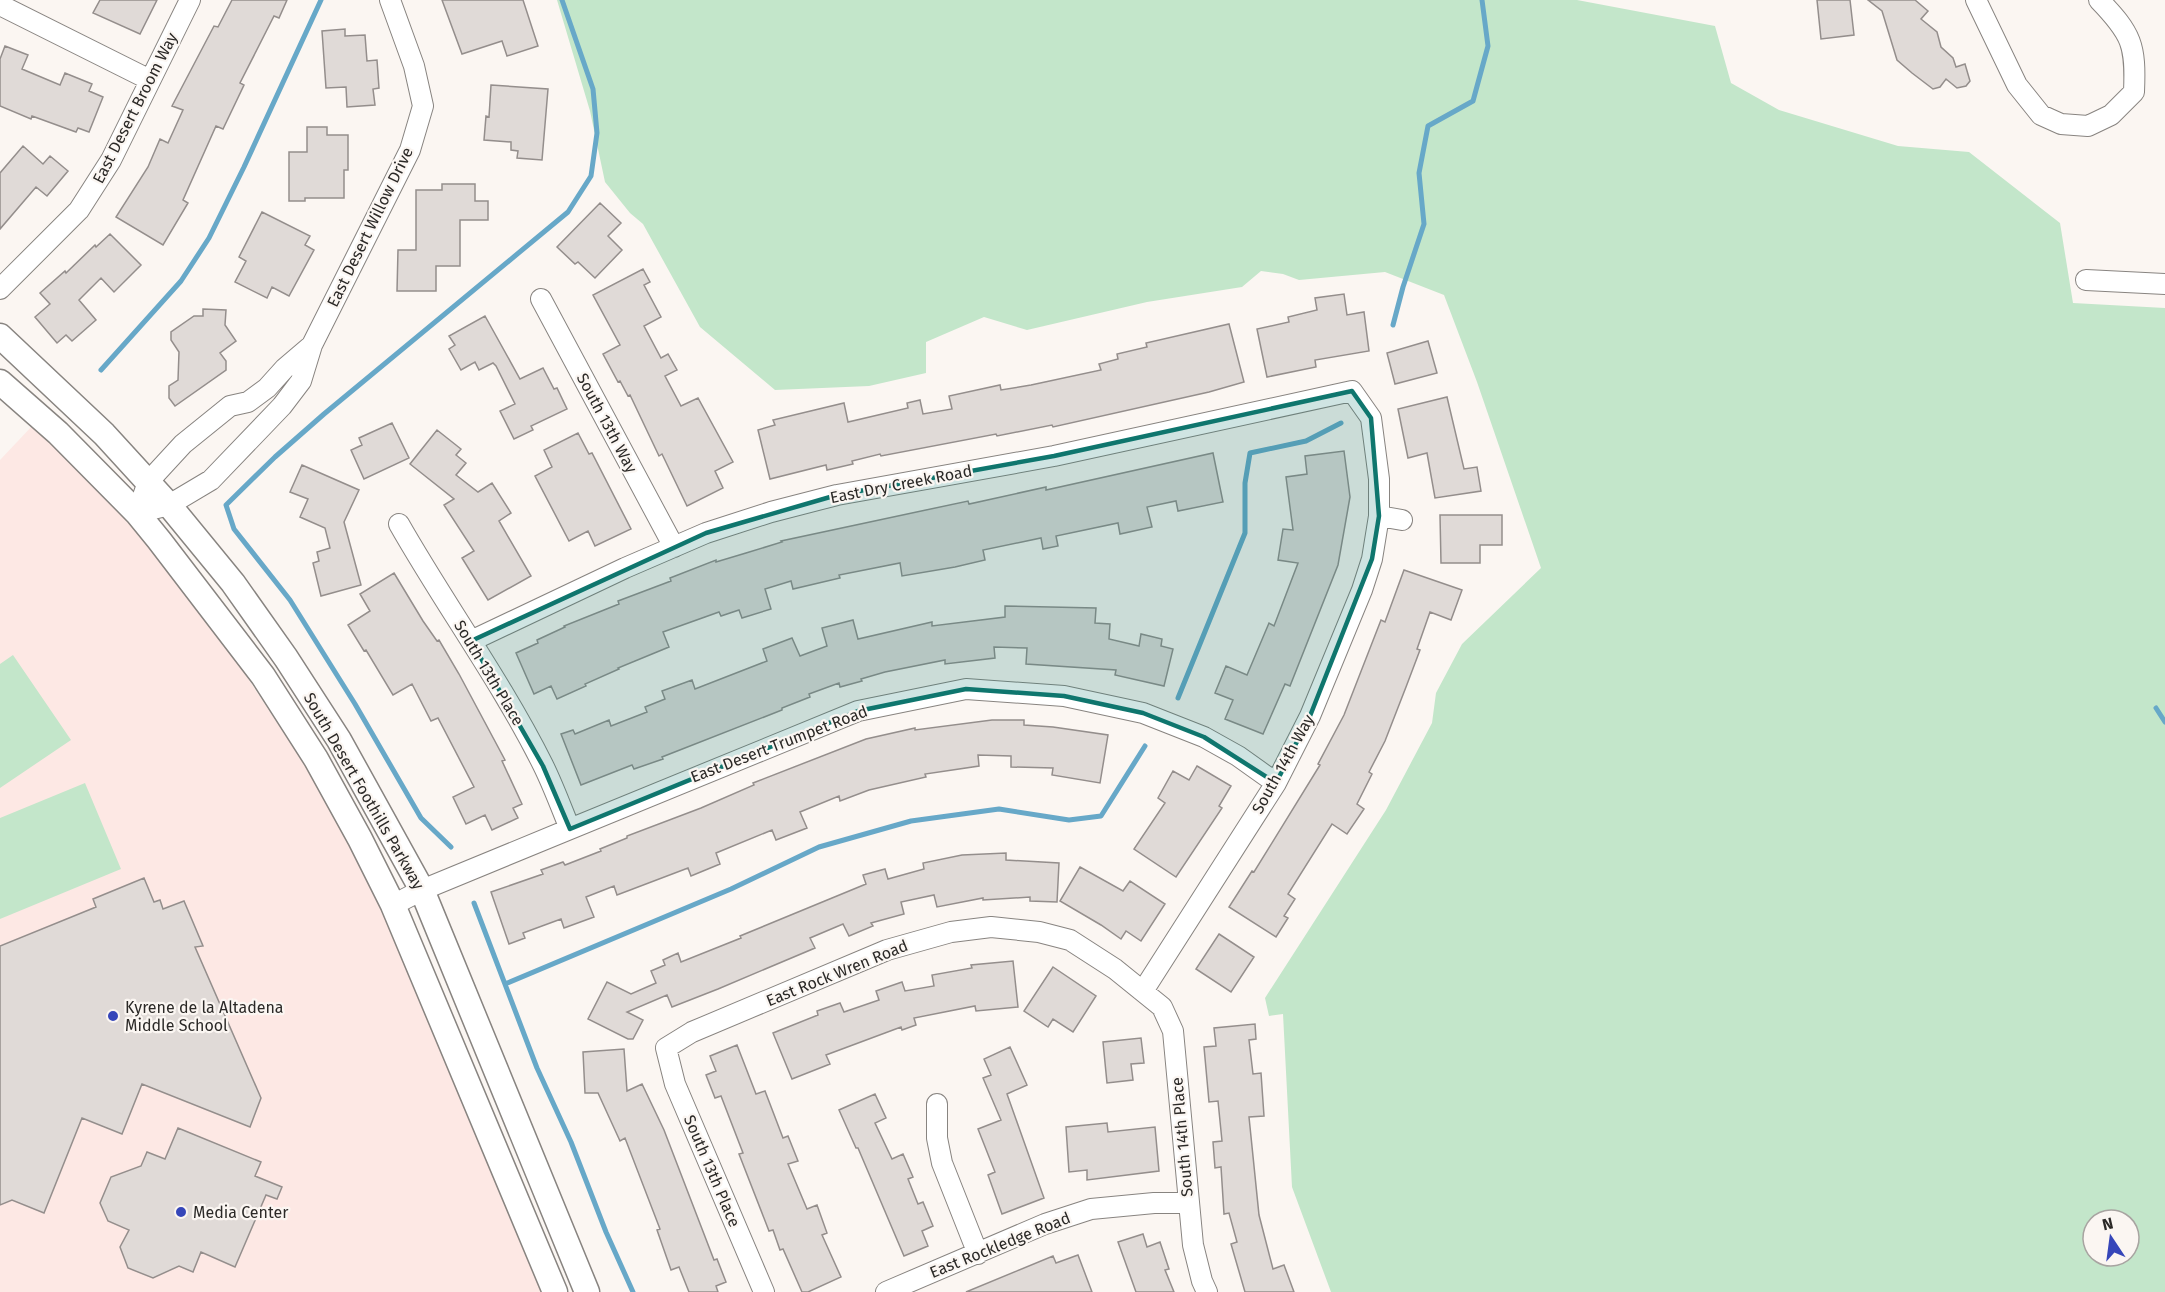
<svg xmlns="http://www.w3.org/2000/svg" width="2165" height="1292" font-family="'Fira Sans',sans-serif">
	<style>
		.industrial { fill: #fde8e4 }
		.green { fill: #c3e6ca; fill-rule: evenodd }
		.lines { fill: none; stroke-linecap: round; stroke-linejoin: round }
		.stream { stroke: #67a8c8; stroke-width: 5 }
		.building { fill: #e0dad7; stroke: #948e8c; stroke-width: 1.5 }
		.minor-casing { stroke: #888480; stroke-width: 22 }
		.tertiary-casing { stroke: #888480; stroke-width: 27 }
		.minor { stroke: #fff; stroke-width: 20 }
		.tertiary { stroke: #fff; stroke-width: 24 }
		.marked { fill: #0f766e; fill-opacity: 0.2; stroke: #0f766e; stroke-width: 4.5; stroke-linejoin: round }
		.poi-dot { fill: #3646b9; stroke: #fbf6f2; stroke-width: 2 }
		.labels { text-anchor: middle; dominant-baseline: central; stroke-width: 4.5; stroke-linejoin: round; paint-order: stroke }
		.street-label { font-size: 16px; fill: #2b2927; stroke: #fbf6f2 }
		.poi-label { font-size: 16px; fill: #2b2927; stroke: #fbf6f2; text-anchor: start }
	</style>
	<rect width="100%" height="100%" fill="#fbf6f2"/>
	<!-- industrial -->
	<path class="industrial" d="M34 424 104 495 167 568 228 648 308 770 348 838 394 928 547 1292H0V460Z"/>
	<!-- green -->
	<path class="green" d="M557 0H1577L1715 26 1731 83 1779 110 1898 146 1969 152 2060 223 2073 303 2165 308V1292H1331L1292 1187 1283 1014 1269 1016 1265 998 1386 810 1432 723 1436 693 1462 644 1541 568 1477 382 1444 295 1385 272 1299 280 1283 274 1261 271 1242 287 1147 302 1027 330 984 317 926 342V373L869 386 775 390 700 327 643 224 630 213 605 182 590 111ZM2093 1220H2129V1256H2093Z
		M13 655 71 740 0 788V664Z
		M85 783 121 869 0 919V818Z"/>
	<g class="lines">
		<!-- stream -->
		<path class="stream" d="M1393 325 1403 287 1424 224 1419 173 1428 126 1473 101 1488 46 1482 0
			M101 370 181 281 209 238 244 167 321 0
			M1178 698 1245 533V483L1250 453 1306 441 1341 423
			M2156 708 2165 722
			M451 847 421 818 355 704 290 600 234 529 226 505 275 457 324 414 568 212 591 176 597 133 593 89 562 0
			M474 903 537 1068 571 1142 606 1232 633 1292
			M505 984 731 889 819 847 911 821 999 809 1069 820 1101 816 1145 746"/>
	</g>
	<!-- building -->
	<path class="building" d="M100 0H157L140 34 93 13Z
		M232 0H287L279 18 274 16 240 83 244 85 223 129 216 126 183 200 188 203 163 245 116 217 148 167 160 139 168 143 183 110 172 106 214 26 218 27Z
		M442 0H523L538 46 507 56 502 41 462 54Z
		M1817 0H1850L1854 35 1821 39Z
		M1868 0H1915L1928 11 1921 19 1937 32 1941 47 1953 58 1956 67 1965 64 1970 81 1966 86 1957 88 1946 79 1940 87 1933 89 1912 73 1897 60 1882 11Z
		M345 29V36L365 35 367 61 377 60 379 88 373 89 375 105 347 107 346 87 326 88 322 31Z
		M5 46 28 55 22 69 60 85 65 73 92 84 89 91 103 97 89 132 78 128 76 132 32 116 31 119 0 106V59Z
		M491 85 548 89 542 160 517 158 518 151 511 150V142L484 140 486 116 489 117Z
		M307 127H327V135H348V170H344V198H305V201H289V152H307Z
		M23 146 43 164 50 156 68 171 47 196 36 187 0 229V173Z
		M442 184H475V201H488V220H460V266H436V291H397L398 250H416V190H442Z
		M600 203 621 223 608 236 622 250 595 278 578 262 575 264 557 247Z
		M262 212 310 236 305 245 314 250 289 296 272 287 267 298 235 282 246 261 239 257Z
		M110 234 141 265 114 292 101 278 79 300 96 320 72 341 66 335 57 343 35 317 50 304 40 293 65 271 66 273 95 245 96 247Z
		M643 269 650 282 644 285 661 317 644 326 661 358 668 354 677 370 665 376 681 406 698 398 733 462 715 471 723 488 687 506 662 454 659 456 630 395 628 396 620 381 618 382 603 354 620 345 593 295Z
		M1344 294 1347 315 1364 312 1369 351 1315 360 1316 367 1267 377 1257 329 1289 322 1288 317 1317 310 1315 298Z
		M203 309 226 310 225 325 236 341 220 353 226 361V370L175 406 169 398V386L178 380 179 352 171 340V332L194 316H203Z
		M485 316 520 379 543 368 554 389 557 388 567 409 531 426 533 430 514 439 500 411 515 404 496 366 493 363 479 370 475 362 461 370 449 349 455 345 449 336Z
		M1229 324 1244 382 1209 392 1053 427 1052 425 997 436 996 434 881 456 880 454 852 461 853 464 827 470 826 465 770 479 758 430 775 425 773 420 844 403 848 422 908 408 907 403 920 400 923 414 952 409 949 396 1000 385 1001 390 1031 385 1101 370 1099 364 1118 359 1117 354 1147 347 1146 343Z
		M1428 341 1437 373 1395 384 1387 353Z
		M1447 397 1464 469 1477 467 1481 491 1435 498 1427 453 1408 458 1398 409Z
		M392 423 409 458 364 479 351 450 362 445 359 438Z
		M437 430 461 449 456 455 466 463 456 475 478 492 492 483 511 513 499 521 531 576 488 600 462 558 474 551 444 505 454 499 410 464Z
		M578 433 589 454 592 453 631 529 595 546 588 531 569 541 535 476 552 467 544 450Z
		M1344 451 1350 497 1338 565 1290 686 1285 684 1263 734 1225 719 1233 700 1215 693 1226 666 1247 675 1269 623 1274 626 1298 563 1278 560 1283 529 1293 530 1286 477 1307 474 1305 456Z
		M1213 453 1223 502 1178 511 1176 501 1147 507 1152 527 1120 534 1118 523 1056 536 1058 546 1043 549 1041 538 983 550 985 560 955 567 902 576 900 563 839 575 840 578 793 589 791 581 765 589 771 609 742 618 739 610 721 616 719 612 663 632 669 647 618 668 619 669 585 684 586 686 557 699 551 686 534 694 516 653 538 643 537 640 565 627 564 626 619 604 618 601 671 581 670 578 716 560V562L746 553 782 542 781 541 968 501 969 504 1046 487V490Z
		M302 465 359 490 344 522 361 585 321 596 313 563 319 561 317 552 330 548 325 528 300 517 308 499 290 492Z
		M1440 515H1502V545H1480V563H1441Z
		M1404 570 1462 590 1451 620 1430 612 1417 649 1420 650 1406 687 1385 741 1369 772 1372 774 1357 804 1364 809 1347 834 1332 824 1288 894 1295 899 1284 916 1288 918 1276 937 1229 907 1252 871 1254 872 1320 765 1318 764 1344 715 1381 620 1385 622Z
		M394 573 423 621 437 641 439 640 459 674 505 760 502 761 522 804 513 808 518 818 492 830 485 815 466 824 453 797 474 787 438 718 431 721 412 684 393 695 366 650 364 651 348 625 370 611 360 594Z
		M1005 606 1096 608 1095 623 1110 624 1109 639 1139 646 1141 634 1162 639 1161 646 1173 649 1164 686 1115 675 1116 670 1026 664 1027 648 994 647 995 658 945 664V660L885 672 861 679 862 681 840 687 839 683 809 694 810 697 782 708V710L662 757 663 759 634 769 632 765 581 785 561 734 573 730 575 734 609 720 611 726 647 712 645 707 665 699 662 691 692 680 695 689 767 661 763 649 792 638 800 656 827 646 822 628 853 620 858 639 932 622V626L1005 617Z
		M992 720H1024V725L1053 727 1108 735 1100 783 1052 775 1053 768 1011 767V756L978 755 979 766 925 774 926 777 869 790 840 801 839 796 800 812 807 828 776 840 772 830 716 853 720 864 691 876 688 868 617 895 614 886 586 897 594 917 564 928 561 919 523 933 525 938 509 944 491 892 543 874 541 870 563 862 565 865 601 851 600 849 627 838V836L701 808 754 785 753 783 866 739 915 728V730Z
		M1197 766 1231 786 1219 806 1222 808 1176 877 1134 849 1165 803 1158 798 1173 771 1189 780Z
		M1006 853V860L1059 863 1057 902 1030 901V897L983 900V898L937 907 934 895 901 902 904 914 871 923 873 926 849 936 843 924 810 938 815 948 718 989 672 1007 667 995 627 1012 643 1020 633 1039H628L588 1019 607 982 631 994 656 983 651 971 665 965 663 960 678 953 681 962 741 938 740 936 866 884 863 875 885 869 888 879 924 869 923 863 962 855Z
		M1080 867 1123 891 1130 881 1165 904 1141 941 1126 931 1121 939 1101 925 1060 901Z
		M144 878 154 902 160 900 163 909 184 901 203 946 195 947 261 1098 250 1127 142 1084 122 1134 82 1118 44 1213 12 1200 0 1205V946L96 907 93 899Z
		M1219 934 1254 957 1231 992 1196 969Z
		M1013 961 1018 1007 976 1011 975 1006 914 1018 916 1025 902 1030 901 1027 826 1055 830 1064 792 1079 773 1033 818 1015 817 1011 840 1003 844 1012 879 1000 876 991 902 982 905 991 934 986 932 975 972 968 971 965Z
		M1053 967 1096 996 1073 1032 1053 1019 1048 1027 1024 1011Z
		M1255 1024 1256 1039 1249 1040 1253 1074 1261 1073 1264 1116 1249 1117 1259 1215 1273 1269 1284 1265 1294 1292H1245L1231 1244 1237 1242 1229 1213 1224 1214 1221 1167 1215 1168 1213 1142 1222 1141 1218 1101 1209 1102 1204 1047 1216 1046 1214 1028Z
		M1141 1038 1144 1063 1131 1064 1133 1080 1107 1083 1103 1042Z
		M737 1045 756 1094 765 1091 783 1138 788 1136 798 1161 788 1164 807 1209 817 1205 827 1233 822 1235 841 1277 808 1292H802L783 1249 780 1250 773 1230 769 1231 739 1154 743 1153 721 1096 715 1098 706 1075 716 1071 710 1056Z
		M1010 1047 1027 1085 1007 1094 1044 1198 1002 1214 988 1175 995 1172 978 1129 1001 1120 983 1078 991 1075 984 1059Z
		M624 1049 627 1091 642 1084 664 1130 714 1260 717 1259 726 1282 716 1286 718 1292H689L679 1267 671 1270 657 1230 660 1229 625 1138 620 1141 598 1093H585L583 1052Z
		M875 1094 886 1118 875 1123 892 1159 903 1154 913 1177 908 1179 918 1204 923 1202 933 1226 922 1231 928 1246 904 1256 858 1148H856L839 1110Z
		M1107 1123 1108 1132 1155 1127 1159 1171 1087 1180V1170L1069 1172 1066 1127Z
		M178 1128 261 1162 255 1176 282 1187 277 1199 266 1195 235 1267 201 1252 193 1272 179 1266 153 1278 128 1268 120 1247 129 1230 108 1221 100 1203 111 1177 141 1166 147 1152 165 1159Z
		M1143 1234 1147 1247 1160 1242 1169 1269 1165 1270 1174 1292H1136L1118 1242Z
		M1078 1255 1092 1292H966L1053 1256 1056 1263Z"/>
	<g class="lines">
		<defs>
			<path id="minor" d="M1976 0 2017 85 2041 115 2061 124 2088 126 2111 115 2134 92C2136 45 2132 34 2099 0
				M0 5 150 80
				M2086 280 2165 284
				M0 289 79 210 111 160 190 0
				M541 299 674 547
				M137 513 169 505 211 480 282 406 301 381 312 345 410 150 423 106 414 66 390 0
				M137 513 148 482 183 444 230 406 248 402 267 388 285 368 312 345
				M1379 516 1402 520
				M399 524C445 605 501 681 543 765 553 785 561 807 570 829
				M471 641 625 568 706 533 771 512 837 495 1054 456 1352 391 1371 418 1379 479V516L1372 559 1362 590 1310 716 1276 783 1143 991
				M393 905 422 890 570 829 858 711 966 689 1064 696 1143 713 1204 737 1238 756 1276 783
				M937 1104V1138L942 1163 978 1254
				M764 1292 675 1084 666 1048 692 1032 887 950 951 932 991 927 1039 932 1070 940 1115 969 1162 1007 1173 1031 1193 1245 1202 1281 1207 1292
				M886 1292 1045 1224 1091 1209 1154 1203H1188"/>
			<path id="tertiary" d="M0 336 104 434 169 505 233 583 286 658 339 740 422 890 587 1292
				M0 382 58 433 137 513 159 540 263 676 316 759 360 839 393 905 555 1292"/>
		</defs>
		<!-- minor casing -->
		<use href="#minor" class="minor-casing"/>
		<!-- tertiary casing -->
		<use href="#tertiary" class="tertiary-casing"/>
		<!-- minor -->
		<use href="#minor" class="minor"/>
		<!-- tertiary -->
		<use href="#tertiary" class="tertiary"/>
	</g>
	<!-- marked area -->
	<path class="marked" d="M1352 391 1371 418 1379 516 1372 559 1310 716 1276 783 1204 737 1143 713 1064 696 966 689 858 711 570 829 543 766 471 641 706 533 837 495 1054 456Z"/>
	<!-- markers -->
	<g class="poi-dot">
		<circle cx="113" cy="1016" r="6"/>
		<circle cx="181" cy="1212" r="6"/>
	</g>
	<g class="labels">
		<!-- street labels -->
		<g class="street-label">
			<text transform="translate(135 108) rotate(-63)">East Desert Broom Way</text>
			<text transform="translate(370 227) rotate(-64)">East Desert Willow Drive</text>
			<text transform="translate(607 423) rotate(62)">South 13th Way</text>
			<text transform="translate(901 484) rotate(-11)">East Dry Creek Road</text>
			<text transform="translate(489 673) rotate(59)">South 13th Place</text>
			<text transform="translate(779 744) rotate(-21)">East Desert Trumpet Road</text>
			<text transform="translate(1283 764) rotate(-61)">South 14th Way</text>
			<text transform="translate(364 791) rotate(60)">South Desert Foothills Parkway</text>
			<text transform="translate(837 973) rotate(-22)">East Rock Wren Road</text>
			<text transform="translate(1182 1137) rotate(-95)">South 14th Place</text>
			<text transform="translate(712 1171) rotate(67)">South 13th Place</text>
			<text transform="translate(1000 1245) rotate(-22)">East Rockledge Road</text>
		</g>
		<!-- poi labels -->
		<g class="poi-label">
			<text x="125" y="1007">Kyrene de la Altadena<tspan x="125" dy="18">Middle School</tspan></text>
			<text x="193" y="1212">Media Center</text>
		</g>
	</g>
	<!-- north arrow -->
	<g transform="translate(2111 1238) rotate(347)"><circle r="28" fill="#fbf6f2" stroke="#a8a4a1" stroke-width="1.5"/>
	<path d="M0-4.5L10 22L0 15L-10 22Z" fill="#3646b9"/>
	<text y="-9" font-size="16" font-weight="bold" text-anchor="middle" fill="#2b2927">N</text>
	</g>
</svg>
